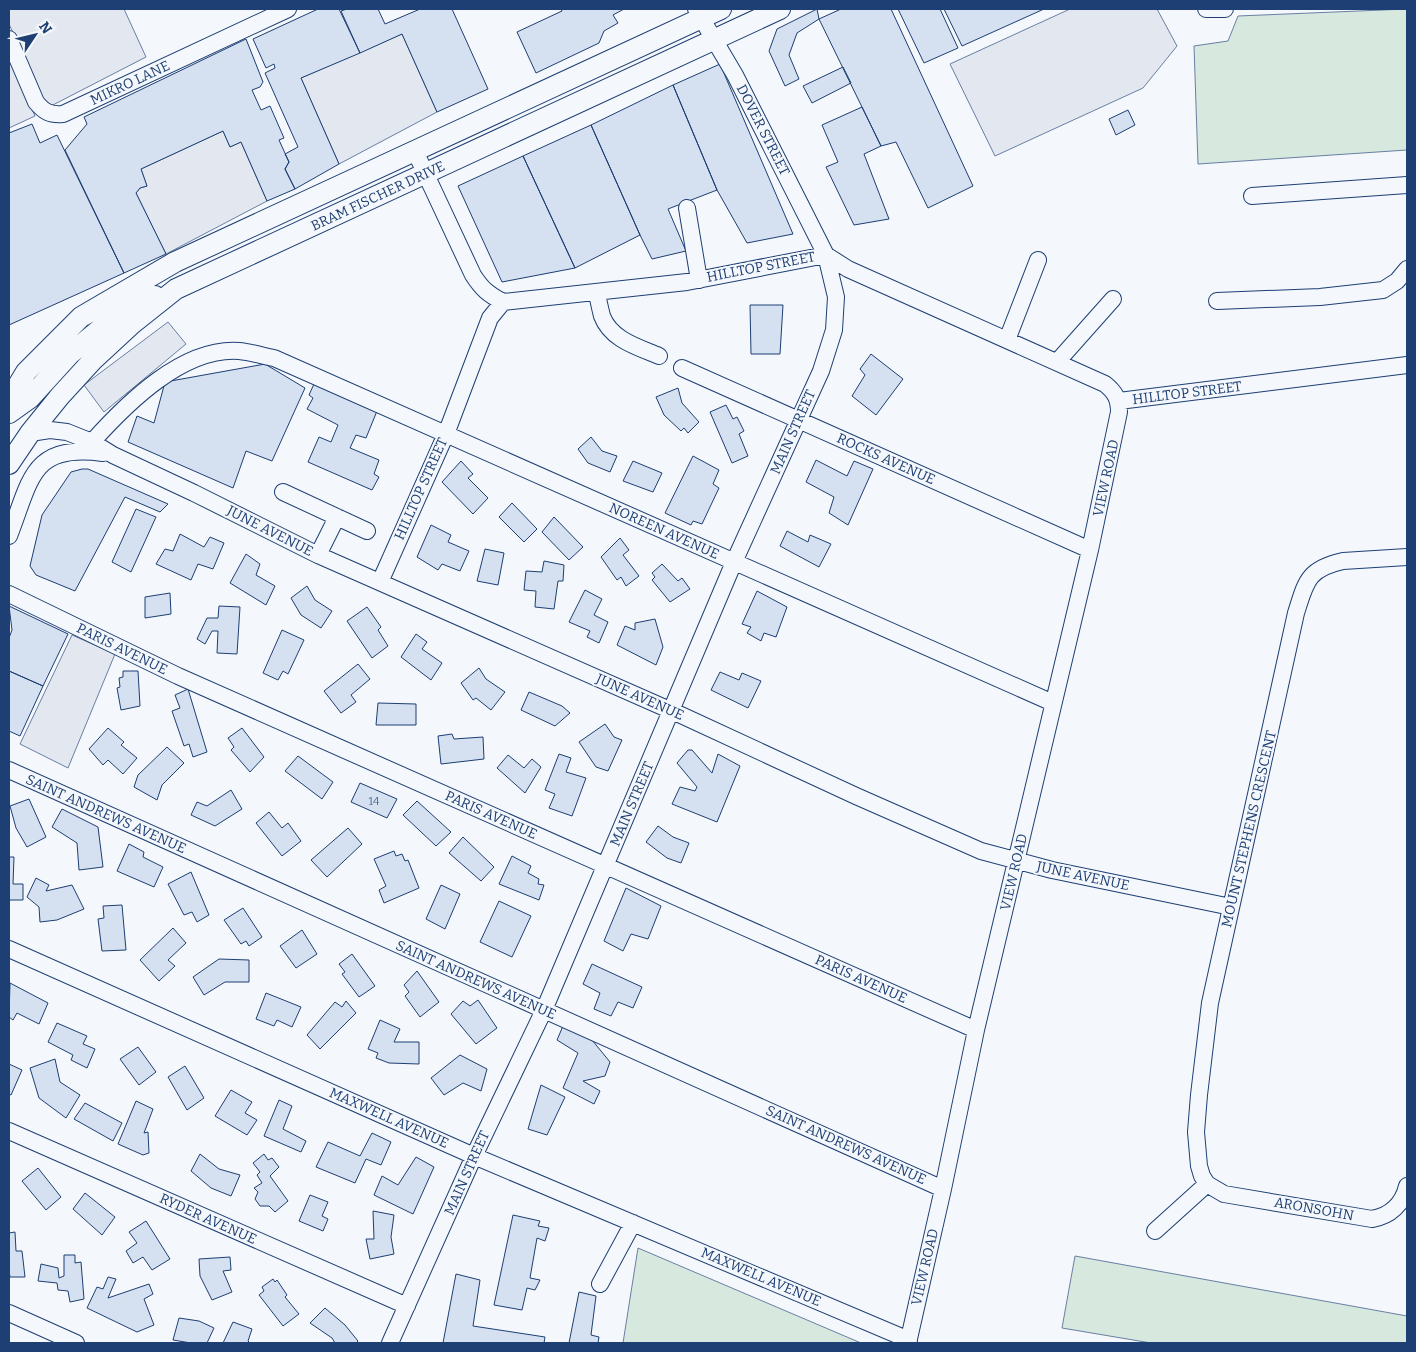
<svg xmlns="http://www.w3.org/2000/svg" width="1416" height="1352" font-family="Bitter,serif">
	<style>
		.green { fill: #d7e8df; stroke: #687fa3 }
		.parking { fill: #e3e8f0; stroke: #687fa3 }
		.building { fill: #d5e0f0; stroke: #1d3f73 }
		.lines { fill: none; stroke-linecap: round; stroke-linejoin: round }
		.minor-casing { stroke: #1d3f73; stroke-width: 18 }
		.major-casing { stroke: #1d3f73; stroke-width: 22 }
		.minor { stroke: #f4f7fb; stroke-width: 16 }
		.major { stroke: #f4f7fb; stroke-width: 20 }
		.labels { text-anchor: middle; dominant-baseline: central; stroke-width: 4; stroke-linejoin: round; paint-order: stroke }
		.number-label { font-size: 11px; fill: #4b6792 }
		.street-label { font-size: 14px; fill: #1d3f73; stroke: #f4f7fb }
	</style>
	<rect width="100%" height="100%" fill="#f4f7fb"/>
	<!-- green -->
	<path class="green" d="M1407 9V150L1198 164 1194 46 1228 41 1238 16Z
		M638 1248 861 1343H623Z
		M1075 1256 1407 1316V1343H1151L1062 1328Z"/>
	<!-- parking -->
	<path class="parking" d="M9 9H124L146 57 47 108 9 24Z
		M1070 9H1157L1177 46 1143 88 995 156 950 64Z
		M402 34 437 112 339 164 301 78Z
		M9 57 35 116 9 128Z
		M223 131 230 147 241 142 267 201 166 254 136 193 140 188 147 186 141 169Z
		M168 322 186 344 104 412 84 385Z
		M72 635 115 654 68 768 20 744Z"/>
	<!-- building -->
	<path class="building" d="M318 9H339L360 53 301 78 339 164 295 189 285 169 289 162 285 154 298 147 265 73 275 68 274 64 266 68 253 39Z
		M347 9H378L385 24 420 9H452L488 89 437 112 402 34 360 53 341 11Z
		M561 9H624L613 15 618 23 604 31 599 43 536 73 517 32 562 11Z
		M817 9 819 19 797 33 789 55 799 79 785 86 769 51 777 29Z
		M841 9H891L973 186 928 208 896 142 881 146 819 19Z
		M898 9H940L958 48 924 63Z
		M944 9H1044L962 46Z
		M246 39 263 82 260 87 252 90 261 110 270 106 284 138 279 140 289 162 285 169 295 189 267 201 241 142 230 147 223 131 141 169 147 186 140 188 136 193 166 254 124 273 65 150 87 124 84 117Z
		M720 64 793 234 747 243 717 190 673 85Z
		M843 67 851 83 812 103 803 86Z
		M673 85 717 190 668 209 686 251 652 259 640 235 591 125Z
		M862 107 881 146 864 154 889 219 854 225 826 167 838 162 822 125Z
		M1128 110 1135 125 1116 135 1109 119Z
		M32 124 40 143 57 135 124 273 9 325V133Z
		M591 125 640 235 575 268 523 156Z
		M523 156 575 268 502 282 458 186Z
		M750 305H783L780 354H751Z
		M871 354 903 379 876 415 852 396 865 375 860 369Z
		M265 364 305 388 272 461 246 451 233 488 128 442 137 416 154 423 165 382Z
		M314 384 377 411 366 438 356 435 350 448 379 460 374 474 379 477 372 490 308 462 319 437 331 442 338 425 307 409 313 398 309 395Z
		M678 388 682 403 699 422 688 433 684 428 681 431 664 415 656 397Z
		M726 405 733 419 737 417 744 431 739 434 748 456 732 463 710 412Z
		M591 437 602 451 617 456 610 472 588 463 578 449Z
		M693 456 719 470 713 484 719 488 702 524 693 521 691 525 665 513Z
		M816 460 847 476 854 461 873 469 848 525 829 513 834 497 806 482Z
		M461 461 473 474 468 478 488 498 473 514 442 482Z
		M633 461 662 473 653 492 623 481Z
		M82 469H88L168 504 160 512 125 497 75 591 36 575 30 566 42 515 71 472Z
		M512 503 537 529 524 542 499 517Z
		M136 509 156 517 131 572 112 562Z
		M554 517 583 547 569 560 542 532Z
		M431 525 451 535 448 542 469 551 460 571 442 564 438 570 417 557Z
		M787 531 808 542 810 535 831 544 819 567 780 546Z
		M180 534 204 547 210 537 224 543 213 569 198 564 191 580 156 564 165 549 173 551Z
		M620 538 629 550 623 555 639 576 626 586 621 577 617 580 601 557Z
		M485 549 504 553 498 585 477 581Z
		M246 554 260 564 256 575 275 586 266 605 230 583Z
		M544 561 564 565 563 581H558L554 609 535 607 536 591 524 590 526 571 542 572Z
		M662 564 678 581 682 578 690 589 670 602 652 580 655 577 652 573Z
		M307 586 315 600 332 611 321 628 301 615 291 598Z
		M585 590 602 599 594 615 608 622 599 643 587 637 590 631 569 622Z
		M757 591 787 607 776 637 764 633 761 641 747 633 751 627 742 624Z
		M170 593 171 614 145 618V597Z
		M9 606 68 634 43 686 9 671V638L12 630Z
		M219 606 240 607 237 654 217 653 218 631H212L205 644 197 639 207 618H218Z
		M367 607 381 627 378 630 388 646 372 658 347 621Z
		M655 619 663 647 656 665 617 645 625 626 635 630V623Z
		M282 630 304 640 288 674 283 671 278 680 263 673Z
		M416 634 427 642 422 649 442 663 431 680 401 657Z
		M358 664 370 679 351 695 356 702 341 713 324 691Z
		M479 668 486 679 505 692 491 710 476 698 473 700 461 683Z
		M9 671 43 686 20 736 9 731Z
		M123 671H138L140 706 121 710 117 688 120 687 119 678 123 677Z
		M720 672 739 680 742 673 761 681 748 708 711 690Z
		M188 689 207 752 193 757 189 744 184 746 172 711 180 708 175 695Z
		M529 692 562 706 570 713 555 726 521 710Z
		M378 703 416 704V725H376Z
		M605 724 614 737 622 740 608 771 596 767 579 742Z
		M108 728 124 742 121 745 137 758 123 774 108 760 103 765 89 749Z
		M242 728 264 757 250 772 231 750 234 747 228 738Z
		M452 734 454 739 483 737 484 759 441 764 438 736Z
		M167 747 184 763 162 785 157 800 134 787 138 775Z
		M688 750H692L712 773 718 754 740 766 717 822 672 804 680 787 695 791 697 787 677 763Z
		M559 754 571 758 566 772 586 778 572 816 549 808 555 794 545 790Z
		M508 755 524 768 532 759 541 767 525 793 497 768Z
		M298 756 333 782 322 799 285 771Z
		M360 783 397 799 387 818 351 802Z
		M231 790 242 809 215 826 191 815 197 802 207 806Z
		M29 799 46 837 27 847 16 828 10 806Z
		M417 801 451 832 436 846 403 815Z
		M62 809 98 827 103 867 79 870 77 843 52 827Z
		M269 812 282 828 288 823 301 841 282 856 256 823Z
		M658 826 673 837 689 843 681 863 667 858 646 842Z
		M348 828 362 844 327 877 311 860Z
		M463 837 494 867 481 881 449 853Z
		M129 844 144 852 143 857 163 867 154 887 117 871Z
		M394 851 396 856 402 854 405 861 408 860 419 888 384 903 379 890 386 886 374 859Z
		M512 856 531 866 528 873 539 879 538 884 544 885 539 900 499 884Z
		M9 857H14L13 884H23V900H9Z
		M191 872 209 915 197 922 192 912 184 915 168 884Z
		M36 878 49 885 46 891 72 885 84 909 57 920 40 922 39 907 27 897Z
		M441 885 460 894 445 929 426 919Z
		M626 888 661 906 648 939 631 934 623 951 604 941Z
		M499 901 531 916 512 957 480 942Z
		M122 905 126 950 102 951 98 919 104 918 103 906Z
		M243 908 262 937 249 946 246 941 241 944 224 920Z
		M173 928 186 943 168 960 175 966 159 981 140 960Z
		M302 930 317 954 296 968 280 946Z
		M352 954 375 986 359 997 342 974 345 972 339 964Z
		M219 959 249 960V982H225L204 995 193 977Z
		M592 964 642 987 633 1008 618 1002 611 1016 594 1009 600 993 583 984Z
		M417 971 439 1002 420 1017 405 996 409 992 404 985Z
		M10 983 48 1003 39 1024 17 1013 13 1020 9 1017Z
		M266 993 301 1007 292 1027 277 1020 274 1026 256 1019Z
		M478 1000 497 1028 476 1044 451 1014 463 1001 470 1006Z
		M346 1001 356 1013 320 1049 307 1035 335 1002 342 1007Z
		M380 1020 400 1029 394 1042H419V1064L389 1063 376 1058 378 1053 368 1049Z
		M57 1023 87 1036 83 1044 95 1049 87 1068 71 1060 73 1055 48 1042Z
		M563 1026 592 1040 610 1062 605 1076 583 1081 600 1091 594 1104 563 1088 578 1053 557 1040Z
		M138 1047 156 1072 139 1085 120 1059Z
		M460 1055 487 1069 481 1091 463 1083 444 1095 431 1078Z
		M55 1059 60 1082 80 1095 66 1118 39 1098 30 1068Z
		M9 1064 22 1070 11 1095 9 1094Z
		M185 1066 204 1098 187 1110 168 1077Z
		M541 1085 565 1097 547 1135 528 1129Z
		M231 1090 252 1102 245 1113 257 1120 247 1135 215 1116Z
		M279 1100 292 1106 283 1129 306 1141 301 1152 264 1136Z
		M136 1101 153 1109 144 1133 148 1132 149 1153 143 1155 118 1144Z
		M85 1103 122 1123 113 1141 74 1119Z
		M372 1133 391 1142 381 1165 366 1159 355 1183 316 1167 328 1142 360 1156Z
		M200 1154 219 1169 240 1175 231 1196 211 1188 191 1171Z
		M264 1154 268 1160 272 1158 279 1167 270 1176 288 1201 275 1212 269 1206H260L255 1199 258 1192 254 1188 262 1183 257 1175 260 1172 253 1163Z
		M416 1157 434 1167 413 1214 374 1195 382 1176 398 1185Z
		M38 1168 61 1197 46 1210 22 1181Z
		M85 1193 115 1217 102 1235 73 1209Z
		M310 1195 328 1202 322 1216 328 1219 323 1231 299 1221Z
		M373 1211 394 1215 391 1237 394 1254 370 1259 366 1239H374Z
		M513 1215 540 1221 538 1226 549 1228 545 1241 537 1238 530 1278 540 1280 535 1290 527 1288 522 1310 494 1305Z
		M146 1221 170 1259 152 1270 143 1257 133 1263 126 1251 137 1243 129 1232Z
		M15 1232 16 1251H22L25 1277H10L9 1271V1233Z
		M64 1255H75V1263L81 1262 84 1299 70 1302 68 1291 58 1290 57 1283 38 1281 41 1264 58 1268 59 1278 64 1276Z
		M230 1257 231 1270 223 1271 232 1292 212 1300 200 1276 199 1259Z
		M456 1274 480 1280 473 1326 545 1337 544 1343H443Z
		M108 1277 116 1279 108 1298 149 1284 153 1294 144 1299 154 1325 137 1332 87 1308 97 1287 103 1289Z
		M273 1279 275 1282 277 1280 287 1295 285 1297 299 1314 283 1326 259 1295 264 1291 262 1287Z
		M579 1292 596 1296 591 1335 599 1337 598 1343H569Z
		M325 1308 345 1325 358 1341 356 1343H335L332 1338 310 1323Z
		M179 1318 199 1321 214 1328 207 1343H191L173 1340Z
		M233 1322 252 1329 248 1341 250 1343H223Z"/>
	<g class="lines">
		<defs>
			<path id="minor" d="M1206 9H1225
				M9 39 36 102C44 112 50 115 63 114L288 9
				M415 151 473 275C482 289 488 294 503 302
				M1252 196 1407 185
				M687 208 699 280
				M597 292C598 300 600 308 602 316 611 340 638 347 659 356
				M1217 301 1320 297 1383 290 1397 281 1407 269
				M1007 340 1038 260
				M1057 362 1113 299
				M682 368 1090 550
				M1119 401 1407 365
				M30 433 50 430 67 432 92 442 113 455 194 493 318 555 681 715 856 796 981 851 1052 870 1231 907
				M92 442C127 403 183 347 239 351 251 352 263 356 274 358L1053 703
				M283 492 367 531
				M9 536C31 480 31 443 103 453
				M318 555 337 517
				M1407 557 1343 561C1307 569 1306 582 1296 613L1210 1003 1199 1095 1196 1132 1199 1166 1202 1176 1207 1184 1224 1194 1372 1219C1390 1216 1403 1204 1407 1186
				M380 582 446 434 490 318 503 302 687 282 826 255 848 269 1105 384C1115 392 1119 399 1119 412L1090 550 976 1030 943 1189 908 1343
				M9 594 178 676 976 1030
				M9 770 943 1189
				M9 949 474 1156 909 1340
				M9 1131 407 1306
				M1155 1231 1207 1184
				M600 1284 633 1223
				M9 1313 76 1343
				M390 1343 474 1156 544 1010 734 562 821 371 834 330 836 297 826 255 735 75 696 9"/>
			<path id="major" d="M9 400 26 372 81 317 175 262 721 9
				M9 413 30 398 70 354 117 315 155 296
				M9 464 30 433 60 396 92 361 132 324 176 289 780 9"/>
		</defs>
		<!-- minor casing -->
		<use href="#minor" class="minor-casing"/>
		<!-- major casing -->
		<use href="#major" class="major-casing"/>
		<!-- minor -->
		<use href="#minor" class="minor"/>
		<!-- major -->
		<use href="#major" class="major"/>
	</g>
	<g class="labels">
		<!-- number labels -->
		<g class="number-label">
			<text x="374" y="801">14</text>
		</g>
		<!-- street labels -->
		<g class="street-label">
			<text transform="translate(130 83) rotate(-25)">MIKRO LANE</text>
			<text transform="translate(763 130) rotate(63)">DOVER STREET</text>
			<text transform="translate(378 196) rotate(-25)">BRAM FISCHER DRIVE</text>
			<text transform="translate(761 267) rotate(-11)">HILLTOP STREET</text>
			<text transform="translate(1187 393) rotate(-7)">HILLTOP STREET</text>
			<text transform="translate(793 432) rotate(-66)">MAIN STREET</text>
			<text transform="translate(886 459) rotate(24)">ROCKS AVENUE</text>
			<text transform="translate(1106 478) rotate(-78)">VIEW ROAD</text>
			<text transform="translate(421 489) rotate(-66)">HILLTOP STREET</text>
			<text transform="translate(270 531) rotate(27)">JUNE AVENUE</text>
			<text transform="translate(664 531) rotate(24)">NOREEN AVENUE</text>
			<text transform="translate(122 649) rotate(26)">PARIS AVENUE</text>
			<text transform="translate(640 697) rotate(24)">JUNE AVENUE</text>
			<text transform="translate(632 804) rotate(-67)">MAIN STREET</text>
			<text transform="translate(106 814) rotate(24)">SAINT ANDREWS AVENUE</text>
			<text transform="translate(491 815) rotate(24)">PARIS AVENUE</text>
			<text transform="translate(1249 829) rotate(-77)">MOUNT STEPHENS CRESCENT</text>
			<text transform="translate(1014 872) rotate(-77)">VIEW ROAD</text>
			<text transform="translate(1083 876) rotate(12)">JUNE AVENUE</text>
			<text transform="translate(861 979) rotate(24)">PARIS AVENUE</text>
			<text transform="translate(476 980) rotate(24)">SAINT ANDREWS AVENUE</text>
			<text transform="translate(389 1118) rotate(24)">MAXWELL AVENUE</text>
			<text transform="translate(846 1145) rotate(24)">SAINT ANDREWS AVENUE</text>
			<text transform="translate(467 1173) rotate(-66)">MAIN STREET</text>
			<text transform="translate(1314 1209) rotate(10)">ARONSOHN</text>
			<text transform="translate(208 1219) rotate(24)">RYDER AVENUE</text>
			<text transform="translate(925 1267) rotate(-77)">VIEW ROAD</text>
			<text transform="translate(761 1277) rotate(23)">MAXWELL AVENUE</text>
		</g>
	</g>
	<!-- border -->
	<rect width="1416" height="1352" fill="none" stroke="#1d3f73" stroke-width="20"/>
	<!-- north arrow -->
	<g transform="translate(35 35) rotate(55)" stroke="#f4f7fb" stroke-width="4" paint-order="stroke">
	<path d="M0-4L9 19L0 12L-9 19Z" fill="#1d3f73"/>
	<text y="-8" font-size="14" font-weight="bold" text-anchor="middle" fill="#1d3f73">N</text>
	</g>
</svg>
